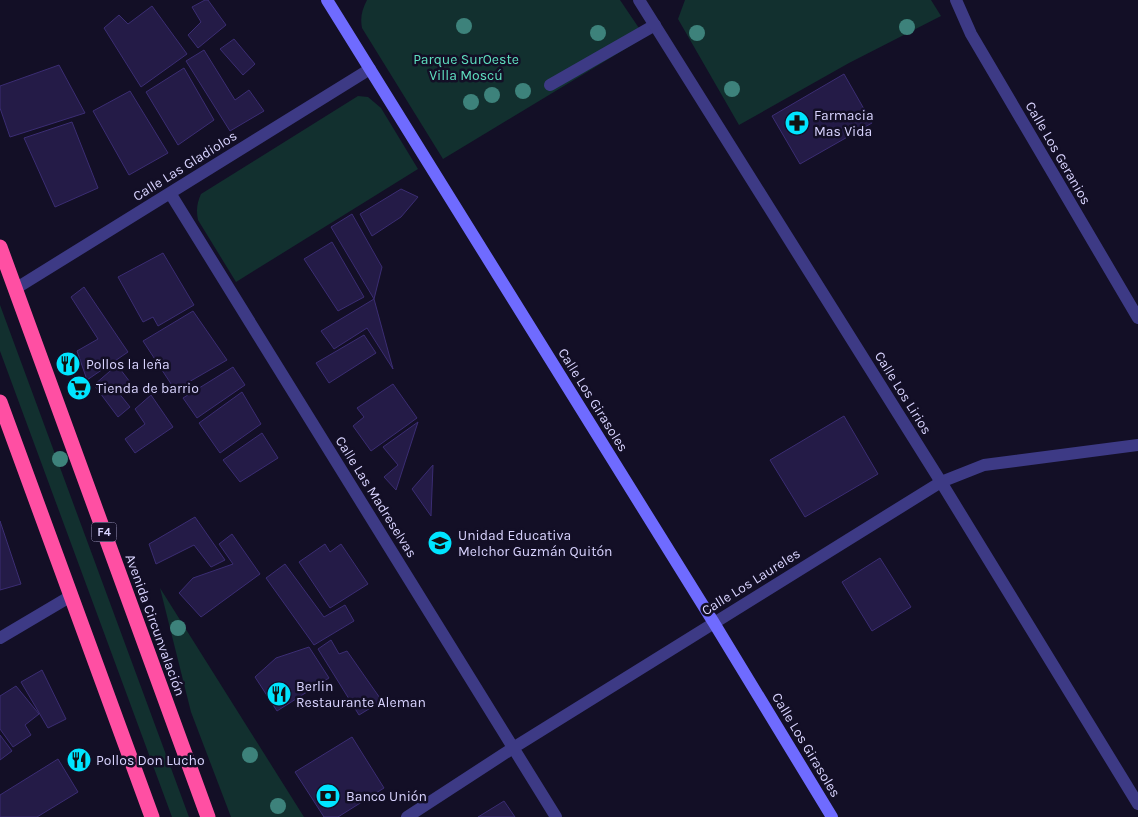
<svg xmlns="http://www.w3.org/2000/svg" width="1138" height="817" font-family="Karla,sans-serif">
	<style>
		.green { fill: #12302f }
		.building { fill: #241b47; stroke: #3b2d73 }
		.lines { fill: none; stroke-linecap: round; stroke-linejoin: round }
		.lane { stroke: #3d3a85; stroke-width: 12 }
		.street { stroke: #3d3a85; stroke-width: 12 }
		.secondary { stroke: #6f6bff; stroke-width: 12 }
		.highway { stroke: #ff4fa3; stroke-width: 15 }
		.tree { fill: #3d827b }
		.labels { text-anchor: middle; dominant-baseline: central; stroke-width: 5; stroke-linejoin: round; paint-order: stroke }
		.shield { fill: #130f26; stroke: #9e99be; stroke-width: 1 }
		.shield-label { font-size: 12px; font-weight: bold; fill: #d9d4ff }
		.park-label { font-size: 14px; fill: #5fe0c0; stroke: #130f26 }
		.poi-label { font-size: 14px; fill: #d9d4ff; stroke: #130f26; text-anchor: start }
		.street-label { font-size: 14px; fill: #d9d4ff; stroke: #130f26 }
	</style>
	<rect width="100%" height="100%" fill="#130f26"/>
	<!-- green -->
	<path class="green" d="M367 0H620L645 37 443 159 362 28C360 17 362 10 367 0Z
		M685 0H931L941 16 849 63 739 125 678 19Z
		M358 96 368 97 381 108 418 169 236 282 198 220C196 210 197 203 201 194Z
		M0 305 189 817H172L0 351Z
		M160 588 304 817H231L191 712Z"/>
	<!-- building -->
	<path class="building" d="M205 0H208L226 25 198 48 188 35 201 22 192 7Z
		M152 6 187 54 141 87 104 28 119 15 128 24Z
		M234 39 255 64 243 75 220 49Z
		M204 50 235 100 249 90 264 111 230 131 186 61Z
		M59 65 85 113 10 137 0 108V86Z
		M184 68 214 120 178 145 146 92Z
		M844 74 872 123 800 164 772 116Z
		M130 91 168 153 129 175 93 111Z
		M72 122 98 188 55 207 24 138Z
		M401 189 418 197 401 217 372 236 360 214Z
		M352 214 382 267 374 299 331 227Z
		M332 242 364 297 338 311 304 259Z
		M163 253 194 305 158 326 153 317 143 322 118 277Z
		M84 287 128 352 87 380 77 351 98 339 71 297Z
		M374 299 393 369 367 328 334 349 321 331Z
		M193 311 227 360 175 390 143 341Z
		M364 335 376 353 329 383 316 363Z
		M117 365 130 382 118 392 130 407 118 417 94 385Z
		M233 367 245 385 197 418 183 398Z
		M393 384 417 418 371 451 353 426 364 417 357 408Z
		M242 392 261 424 220 453 199 423Z
		M151 395 173 427 135 453 125 439 145 424 135 409Z
		M844 416 878 474 805 517 770 460Z
		M418 422 396 490 384 477 398 465 383 447Z
		M262 433 278 458 240 482 223 460Z
		M433 465 431 516 412 489Z
		M195 517 225 560 211 567 194 545 156 564 149 544Z
		M0 521 21 584 0 590Z
		M232 534 260 574 201 617 179 593 193 578 233 564 219 544Z
		M325 544 330 552 341 544 368 584 330 608 299 562Z
		M880 558 911 607 872 631 842 582Z
		M285 564 324 617 345 605 354 621 314 645 266 578Z
		M331 640 339 654 347 651 382 701 359 715 318 649Z
		M309 647 329 678 277 711 255 677 276 658Z
		M42 670 66 719 48 728 21 682Z
		M16 686 39 714 25 725 31 735 13 747 0 729V696Z
		M0 735 12 751 0 760Z
		M352 737 384 788 338 817H324L295 772Z
		M58 759 78 792 37 817H0V795Z
		M504 801 515 817H478Z"/>
	<g class="lines">
		<!-- lane -->
		<path class="lane" d="M550 85 655 25"/>
		<!-- street -->
		<path class="street" d="M639 0 941 482 1138 804
			M956 0 971 34 1138 318
			M170 193 556 817
			M15 289 370 69
			M0 638 71 596
			M407 817 513 748 941 482 984 465 1138 445"/>
		<!-- secondary -->
		<path class="secondary" d="M327 0 714 623 832 817"/>
		<!-- highway -->
		<path class="highway" d="M0 247 208 817
			M0 402 152 817"/>
	</g>
	<!-- trees -->
	<g class="tree">
		<circle cx="464" cy="26" r="8"/>
		<circle cx="907" cy="27" r="8"/>
		<circle cx="598" cy="33" r="8"/>
		<circle cx="697" cy="33" r="8"/>
		<circle cx="732" cy="89" r="8"/>
		<circle cx="523" cy="91" r="8"/>
		<circle cx="492" cy="95" r="8"/>
		<circle cx="471" cy="102" r="8"/>
		<circle cx="60" cy="459" r="8"/>
		<circle cx="178" cy="628" r="8"/>
		<circle cx="250" cy="755" r="8"/>
		<circle cx="278" cy="806" r="8"/>
	</g>
	<!-- icons -->
	<defs>
		<symbol id="pharmacy-disc" viewBox="-11 -11 22 22"><circle r="9.5" fill="#00e5ff" stroke="#130f26"/><path d="M-2-6h4v4h4v4h-4v4h-4v-4h-4v-4h4Z" fill="#111"/></symbol>
		<symbol id="restaurant-disc" viewBox="-11 -11 22 22"><circle r="9.5" fill="#00e5ff" stroke="#130f26"/><path d="M-5-6h1v4h1v-4h1v4h1v-4h1v5L-1.5 .5V6h-2V.5L-5-1ZM5-6V6H3V1.5H1.5Q1.5-4 5-6Z" fill="#111"/></symbol>
		<symbol id="supermarket-disc" viewBox="-11 -11 22 22"><circle r="9.5" fill="#00e5ff" stroke="#130f26"/><path d="M-6-5.5h2.5l.6 2H6L4.5 2H-2.5L-4.4-4H-6ZM-1.5 3.2a1.3 1.3 0 1 0 .1 0ZM3 3.2a1.3 1.3 0 1 0 .1 0Z" fill="#111"/></symbol>
		<symbol id="school-disc" viewBox="-11 -11 22 22"><circle r="9.5" fill="#00e5ff" stroke="#130f26"/><path d="M0-5L7-2L0 1L-7-2ZM-4 1L0 2.5L4 1V4Q0 6-4 4Z" fill="#111"/></symbol>
		<symbol id="bank-disc" viewBox="-11 -11 22 22"><circle r="9.5" fill="#00e5ff" stroke="#130f26"/><path d="M-6-4H6V4H-6ZM0-2.3a2.3 2.3 0 1 0 0 4.6a2.3 2.3 0 1 0 0-4.6Z" fill="#111"/></symbol>
	</defs>
	<g fill-rule="evenodd">
		<use href="#pharmacy-disc" x="783" y="109" width="28" height="28"/>
		<use href="#restaurant-disc" x="54" y="350" width="28" height="28"/>
		<use href="#supermarket-disc" x="65" y="374" width="28" height="28"/>
		<use href="#school-disc" x="426" y="529" width="28" height="28"/>
		<use href="#restaurant-disc" x="265" y="680" width="28" height="28"/>
		<use href="#restaurant-disc" x="65" y="746" width="28" height="28"/>
		<use href="#bank-disc" x="314" y="782" width="28" height="28"/>
	</g>
	<g class="labels">
		<!-- shield labels -->
		<rect class="shield" x="91.5" y="522.5" width="25" height="19" rx="4"/>
		<g class="shield-label">
			<text x="104" y="532">F4</text>
		</g>
		<!-- park labels -->
		<g class="park-label">
			<text x="466" y="59">Parque SurOeste<tspan x="466" dy="16">Villa Moscú</tspan></text>
		</g>
		<!-- poi labels -->
		<g class="poi-label">
			<text x="814" y="115">Farmacia<tspan x="814" dy="16">Mas Vida</tspan></text>
			<text x="86" y="364">Pollos la leña</text>
			<text x="96" y="388">Tienda de barrio</text>
			<text x="458" y="535">Unidad Educativa<tspan x="458" dy="16">Melchor Guzmán Quitón</tspan></text>
			<text x="296" y="686">Berlin<tspan x="296" dy="16">Restaurante Aleman</tspan></text>
			<text x="96" y="760">Pollos Don Lucho</text>
			<text x="346" y="796">Banco Unión</text>
		</g>
		<!-- street labels -->
		<g class="street-label">
			<text transform="translate(1058 153) rotate(60)">Calle Los Geranios</text>
			<text transform="translate(185 166) rotate(-32)">Calle Las Gladiolos</text>
			<text transform="translate(903 393) rotate(58)">Calle Los Lirios</text>
			<text transform="translate(593 400) rotate(58)">Calle Los Girasoles</text>
			<text transform="translate(376 497) rotate(58)">Calle Las Madreselvas</text>
			<text transform="translate(751 582) rotate(-32)">Calle Los Laureles</text>
			<text transform="translate(155 625) rotate(70)">Avenida Circunvalación</text>
			<text transform="translate(806 745) rotate(59)">Calle Los Girasoles</text>
		</g>
	</g>
</svg>
